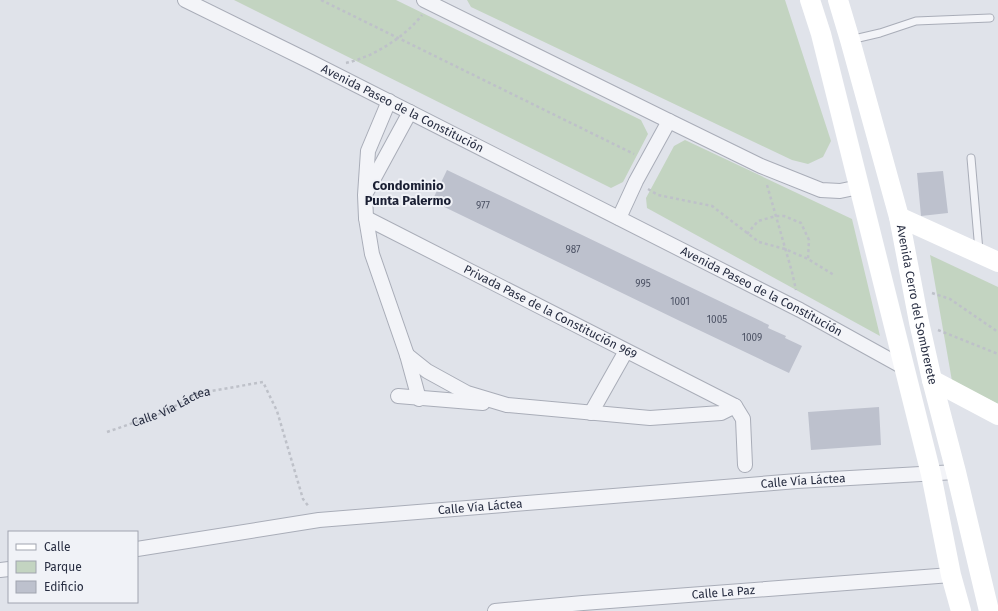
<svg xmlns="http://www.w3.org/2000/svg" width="998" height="611" font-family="'Fira Sans',sans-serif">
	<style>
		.green { fill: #c3d4c1 }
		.building { fill: #bdc1cd }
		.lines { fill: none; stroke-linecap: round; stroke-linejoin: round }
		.lane-casing { stroke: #a9adb8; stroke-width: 9 }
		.street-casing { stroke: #a9adb8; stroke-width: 16 }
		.path { stroke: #bec1c9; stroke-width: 2.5; stroke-dasharray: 3 3; stroke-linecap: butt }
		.lane { stroke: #f3f4f8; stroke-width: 7 }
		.street { stroke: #f3f4f8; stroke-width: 14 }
		.secondary { stroke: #fff; stroke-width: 20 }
		.labels { text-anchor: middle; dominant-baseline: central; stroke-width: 4; stroke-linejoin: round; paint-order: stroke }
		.number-label { font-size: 10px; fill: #4d5365 }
		.street-label { font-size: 12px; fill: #282e42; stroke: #f0f2f7 }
		.neighbourhood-label { font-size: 13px; font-weight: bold; fill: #1a1f33; stroke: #f0f2f7 }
	</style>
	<rect width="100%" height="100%" fill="#e0e3ea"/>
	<!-- green -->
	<path class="green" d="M234 0H396L641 120 648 134 623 182 611 188Z
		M467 0H785L831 141 823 157 808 164 792 160 471 7Z
		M685 140 852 219 880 336 647 208 646 198 674 146Z
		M930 255 998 287V404L952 381Z"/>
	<!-- building -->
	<path class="building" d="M447 170 769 325 768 328 786 336 785 338 802 346 789 373 682 322 432 201Z
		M943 171 948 213 921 216 917 173Z
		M879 407 881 445 811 450 808 412Z"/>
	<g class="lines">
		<defs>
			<path id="lane" d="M850 40 880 33 916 21 990 18
				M971 158 979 251"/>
			<g id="street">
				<path id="s2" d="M185 0 311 62 800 310 903 367"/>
				<path d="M424 0 669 121 761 166 821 190 840 191 859 187"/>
				<path d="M389 101 368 151 365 195 366 218 372 254 407 355 419 399"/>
				<path d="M367 191 410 112"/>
				<path id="s3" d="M366 218 735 406 743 419 745 465"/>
				<path d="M619 218 636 181 669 121"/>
				<path d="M407 355 427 371 467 393 507 405 650 418 721 413 735 406"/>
				<path d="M398 396 483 403"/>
				<path d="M591 413 626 351"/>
				<path id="s4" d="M137 549 319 520 797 481 956 472"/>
				<path d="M0 570 9 569"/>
				<path id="s5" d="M495 611 583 603 951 575"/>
			</g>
		</defs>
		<!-- lane casing -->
		<use href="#lane" class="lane-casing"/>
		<!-- street casing -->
		<use href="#street" class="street-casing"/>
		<!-- path -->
		<g class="path">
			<path d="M321 0 634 154"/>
			<path d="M346 63C373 57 405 37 422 15"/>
			<path d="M767 185 792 272 796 290"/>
			<path d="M648 189 658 195 712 206 759 242 785 249 808 259 834 275"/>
			<path d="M747 234 758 221 776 216H784L801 223 809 240 808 259"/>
			<path d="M932 293 950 299 998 332"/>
			<path d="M938 330 998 354"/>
			<path id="s1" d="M107 432 162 413 200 393 263 382 277 411 303 499 309 507"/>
		</g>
		<!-- lane -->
		<use href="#lane" class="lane"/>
		<!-- street -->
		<use href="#street" class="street"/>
		<!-- secondary -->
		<g class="secondary">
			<path d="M810 0 821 34 931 474 951 575 961 611"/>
			<path id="s6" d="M838 0 850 40 899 217 919 322 932 380 956 472 989 611"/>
			<path d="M899 217 998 262"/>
			<path d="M932 380 998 415"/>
		</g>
	</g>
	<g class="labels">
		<!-- number labels -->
		<g class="number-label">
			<text x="483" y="206">977</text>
			<text x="573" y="250">987</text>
			<text x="643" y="284">995</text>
			<text x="680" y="302">1001</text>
			<text x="717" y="320">1005</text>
			<text x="752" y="338">1009</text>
		</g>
		<!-- street labels -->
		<g class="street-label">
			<text stroke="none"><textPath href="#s2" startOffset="243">Avenida Paseo de la Constitución</textPath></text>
			<text stroke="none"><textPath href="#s2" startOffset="646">Avenida Paseo de la Constitución</textPath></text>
			<text stroke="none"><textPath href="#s6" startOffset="315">Avenida Cerro del Sombrerete</textPath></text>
			<text stroke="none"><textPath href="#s3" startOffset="207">Privada Pase de la Constitución 969</textPath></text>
			<text stroke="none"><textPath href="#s1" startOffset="69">Calle Vía Láctea</textPath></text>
			<text stroke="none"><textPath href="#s4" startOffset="670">Calle Vía Láctea</textPath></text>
			<text stroke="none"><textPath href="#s4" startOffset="346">Calle Vía Láctea</textPath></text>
			<text stroke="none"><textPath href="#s5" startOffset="229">Calle La Paz</textPath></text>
		</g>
		<!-- neighbourhood labels -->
		<g class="neighbourhood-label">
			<text x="408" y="185">Condominio<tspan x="408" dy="15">Punta Palermo</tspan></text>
		</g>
	</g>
	<!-- legend -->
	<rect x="8" y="531" width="130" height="72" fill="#f0f2f7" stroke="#a0a4af"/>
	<rect x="16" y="544" width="20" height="6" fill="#ffffff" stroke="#a0a4af"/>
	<text x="44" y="551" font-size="12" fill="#282e42">Calle</text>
	<rect x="16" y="561" width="20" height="12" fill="#c3d4c1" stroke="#a0a4af"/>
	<text x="44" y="571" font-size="12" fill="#282e42">Parque</text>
	<rect x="16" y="581" width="20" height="12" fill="#bdc1cd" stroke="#a0a4af"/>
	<text x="44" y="591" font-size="12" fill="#282e42">Edificio</text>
</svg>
